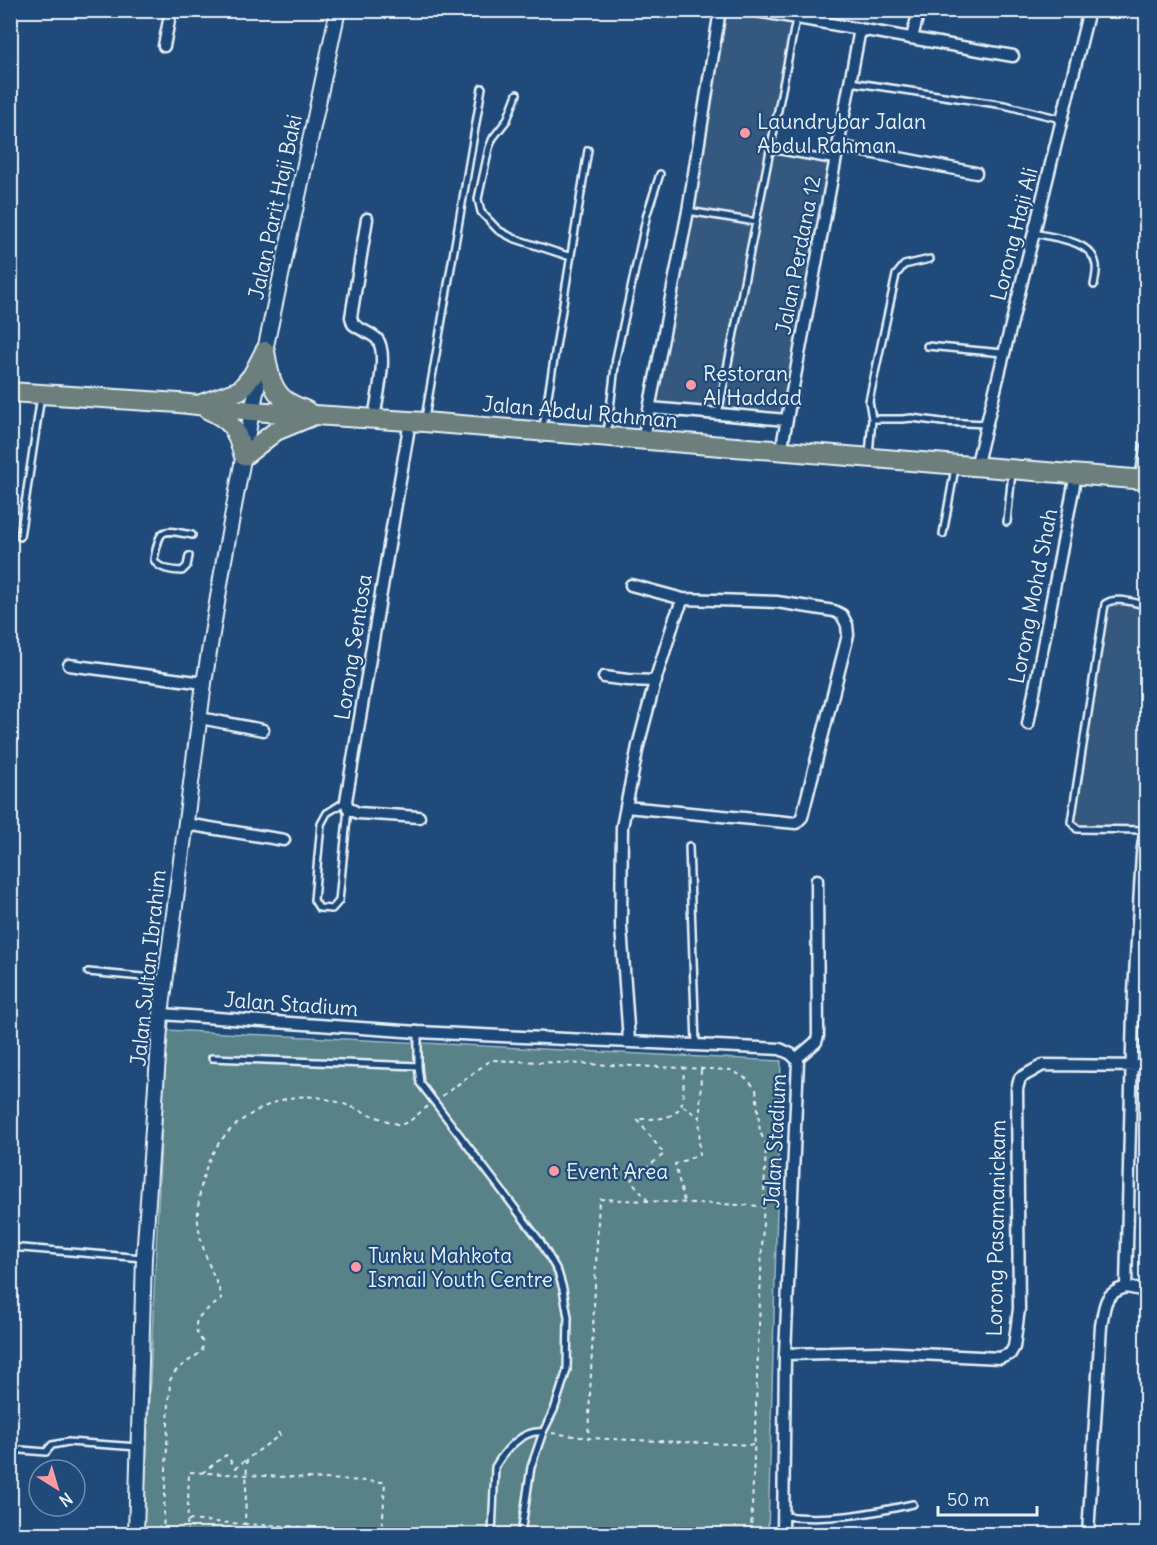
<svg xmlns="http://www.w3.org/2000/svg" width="1157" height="1545" font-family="Delius,sans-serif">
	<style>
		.built { fill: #36587f }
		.green { fill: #588188; stroke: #a0b9c0; stroke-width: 1.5 }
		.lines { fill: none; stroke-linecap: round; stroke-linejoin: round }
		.service-casing { stroke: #e8f1f8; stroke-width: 10 }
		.minor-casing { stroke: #e8f1f8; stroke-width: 15 }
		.tertiary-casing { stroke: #e8f1f8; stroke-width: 18 }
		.primary-casing { stroke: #e8f1f8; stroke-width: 22 }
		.path { stroke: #e8f1f8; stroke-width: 2; stroke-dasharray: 4.5 4.5; stroke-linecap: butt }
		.service { stroke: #1f4a7a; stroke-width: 5 }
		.minor { stroke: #1f4a7a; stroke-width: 10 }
		.tertiary { stroke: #1f4a7a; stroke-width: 14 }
		.primary { stroke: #6c7f7c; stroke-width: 18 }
		.poi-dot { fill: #ff9aa2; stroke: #1f4a7a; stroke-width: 2 }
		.labels { text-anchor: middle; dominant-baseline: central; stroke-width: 4.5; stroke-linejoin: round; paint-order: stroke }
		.poi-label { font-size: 21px; fill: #e8f1f8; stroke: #1f4a7a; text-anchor: start }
		.street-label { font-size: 21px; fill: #e8f1f8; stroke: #1f4a7a }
	</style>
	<rect width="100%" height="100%" fill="#1f4a7a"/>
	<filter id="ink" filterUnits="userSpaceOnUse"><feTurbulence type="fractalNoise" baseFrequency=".0167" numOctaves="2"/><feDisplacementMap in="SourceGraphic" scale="12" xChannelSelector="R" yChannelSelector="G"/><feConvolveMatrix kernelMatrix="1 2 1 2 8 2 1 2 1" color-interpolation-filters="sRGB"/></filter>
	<g filter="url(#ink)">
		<!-- built -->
		<path class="built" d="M724 11 792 23 767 151 830 164 783 415 655 404Z
			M1117 603 1146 608V803L1141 826 1079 825 1075 821 1106 612 1110 604Z"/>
		<!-- green -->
		<path class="green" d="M166 1030 781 1061 768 1534H143Z"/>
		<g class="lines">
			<defs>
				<path id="service" d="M850 82 1004 105 1061 119
					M517 94 507 120 493 138 489 148 478 199 481 212 498 230 513 238 571 257
					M770 149 836 161
					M688 211 756 222
					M1034 233C1054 238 1092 240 1096 265 1097 271 1095 279 1094 285
					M927 346 1003 353
					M718 414 796 19
					M425 418 482 88
					M872 419 869 401 896 275 904 265 930 259
					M543 427 588 150
					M607 434 616 358 647 214 660 174
					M869 455 872 419H902L912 418 942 422 987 424
					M1007 522 1012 472
					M943 534 955 468
					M20 537 41 396
					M189 556 187 566 182 571C173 571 157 569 154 559 161 527 160 529 192 535
					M346 801 327 813 321 824 314 900 319 908 332 909 339 901 348 808
					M1146 830 1077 829 1071 822 1105 604C1115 596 1134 603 1146 605
					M689 846 696 1044
					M88 972 164 979
					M418 1032V1066L420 1083 540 1241 558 1272 563 1289 568 1317 567 1370 554 1410 543 1432 531 1467 521 1534
					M212 1058 418 1066
					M10 1247 143 1258
					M21 1450 46 1452 52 1445 68 1442 138 1447
					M784 1516C828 1521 869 1514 913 1504
					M492 1534 495 1467C505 1450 523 1429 543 1432"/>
				<path id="minor" d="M751 10 1013 56
					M912 38 919 10
					M164 46 171 10
					M838 146 976 173
					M367 219 351 317 353 324C360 330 371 333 377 339 389 353 376 401 374 419
					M650 408 787 420
					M410 421 346 801 348 808 358 813 419 817
					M643 440 688 211 720 10
					M781 451 860 29
					M976 467 1089 10
					M1141 479 1146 448
					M69 665 204 683
					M604 677 628 680 656 681
					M200 718 263 730
					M1028 724 1076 474
					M626 807 796 823 802 817 848 635 847 625 842 615 834 611 777 602 683 599 631 585
					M186 824 284 840
					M1146 827 1142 854 1133 1010 1126 1287 1146 1291
					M161 1014 418 1032 780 1049 791 1054 798 1061 785 1354 783 1534
					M629 1041 621 927 622 827 638 746 656 678 675 618 683 599
					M796 1059 816 1042 818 1036 817 880
					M785 1354 879 1352 1000 1358 1010 1354 1014 1347 1019 1309 1017 1089 1020 1078 1043 1065 1146 1066
					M1088 1534 1101 1326C1105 1305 1103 1294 1126 1287"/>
				<path id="tertiary" d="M136 1534 144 1258 161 1014 204 683 224 560 252 411 338 10"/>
				<path id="primary" d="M265 351C268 368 270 389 285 400 291 405 300 408 307 411
					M10 392 179 403 252 411 424 422 1146 480
					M201 404 240 390 252 376 265 351
					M207 409C235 422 235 429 244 456L276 431 310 417"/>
			</defs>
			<!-- service casing -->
			<use href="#service" class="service-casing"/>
			<!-- minor casing -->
			<use href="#minor" class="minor-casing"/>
			<!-- tertiary casing -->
			<use href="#tertiary" class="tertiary-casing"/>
			<!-- primary casing -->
			<use href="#primary" class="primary-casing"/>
			<!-- path -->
			<path class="path" d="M442 1096 491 1060 731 1070 747 1079 756 1089 760 1132 766 1144 751 1534
				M683 1106 700 1118
				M648 1201 631 1180 664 1154 637 1119C655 1119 681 1121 683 1097 684 1088 683 1078 684 1068
				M684 1201 675 1164 699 1155 701 1069
				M278 1432 280 1435 247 1459 245 1524 431 1534
				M552 1433 588 1438
				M753 1445 588 1438 599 1199 764 1206
				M202 1473 226 1455 236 1468 247 1459
				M188 1520 245 1524
				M163 1534 170 1381C175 1366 190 1362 202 1351L203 1342C185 1320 205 1311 221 1300V1294C211 1269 196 1238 198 1211 201 1163 218 1130 262 1108 278 1100 295 1095 314 1097 345 1100 372 1118 401 1125L411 1120 428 1106
				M187 1534 189 1472 385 1482 382 1534"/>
			<!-- service -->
			<use href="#service" class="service"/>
			<!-- minor -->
			<use href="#minor" class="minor"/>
			<!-- tertiary -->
			<use href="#tertiary" class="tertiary"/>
			<!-- primary -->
			<use href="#primary" class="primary"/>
		</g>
	</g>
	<!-- markers -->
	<g class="poi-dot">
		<circle cx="745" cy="133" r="6"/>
		<circle cx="691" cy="385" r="6"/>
		<circle cx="554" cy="1171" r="6"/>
		<circle cx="356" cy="1267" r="6"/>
	</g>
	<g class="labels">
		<!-- poi labels -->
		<g class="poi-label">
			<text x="757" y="121">Laundrybar Jalan<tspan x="757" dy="24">Abdul Rahman</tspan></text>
			<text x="703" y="373">Restoran<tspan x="703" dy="24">Al Haddad</tspan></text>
			<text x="566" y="1171">Event Area</text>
			<text x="368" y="1255">Tunku Mahkota<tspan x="368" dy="24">Ismail Youth Centre</tspan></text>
		</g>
		<!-- street labels -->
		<g class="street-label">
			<text transform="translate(275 207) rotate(-78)">Jalan Parit Haji Baki</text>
			<text transform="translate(1014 234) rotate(-76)">Lorong Haji Ali</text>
			<text transform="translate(798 255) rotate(-79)">Jalan Perdana 12</text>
			<text transform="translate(580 412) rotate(5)">Jalan Abdul Rahman</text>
			<text transform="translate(1033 596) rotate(-79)">Lorong Mohd Shah</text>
			<text transform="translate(353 647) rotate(-81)">Lorong Sentosa</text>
			<text transform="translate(148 968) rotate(-84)">Jalan Sultan Ibrahim</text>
			<text transform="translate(291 1004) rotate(4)">Jalan Stadium</text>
			<text transform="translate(775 1141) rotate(-87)">Jalan Stadium</text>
			<text transform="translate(996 1228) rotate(-89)">Lorong Pasamanickam</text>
		</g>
	</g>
	<!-- margin -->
	<rect width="1157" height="1545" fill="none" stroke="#1f4a7a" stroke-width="36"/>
	<rect x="18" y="18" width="1121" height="1509" fill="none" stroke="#e8f1f8" stroke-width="2" filter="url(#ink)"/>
	<!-- north arrow -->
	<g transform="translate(57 1488) rotate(143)"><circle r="28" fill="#1f4a7a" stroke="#6f8dac" stroke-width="1.5"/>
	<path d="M0-4.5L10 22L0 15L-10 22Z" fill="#ff9aa2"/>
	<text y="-9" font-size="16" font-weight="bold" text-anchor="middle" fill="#e8f1f8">N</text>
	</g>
	<!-- scale -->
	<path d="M938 1506v9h99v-9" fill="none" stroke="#e8f1f8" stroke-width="3"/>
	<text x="947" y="1506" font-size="18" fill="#e8f1f8" stroke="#1f4a7a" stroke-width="4.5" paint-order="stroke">50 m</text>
</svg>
